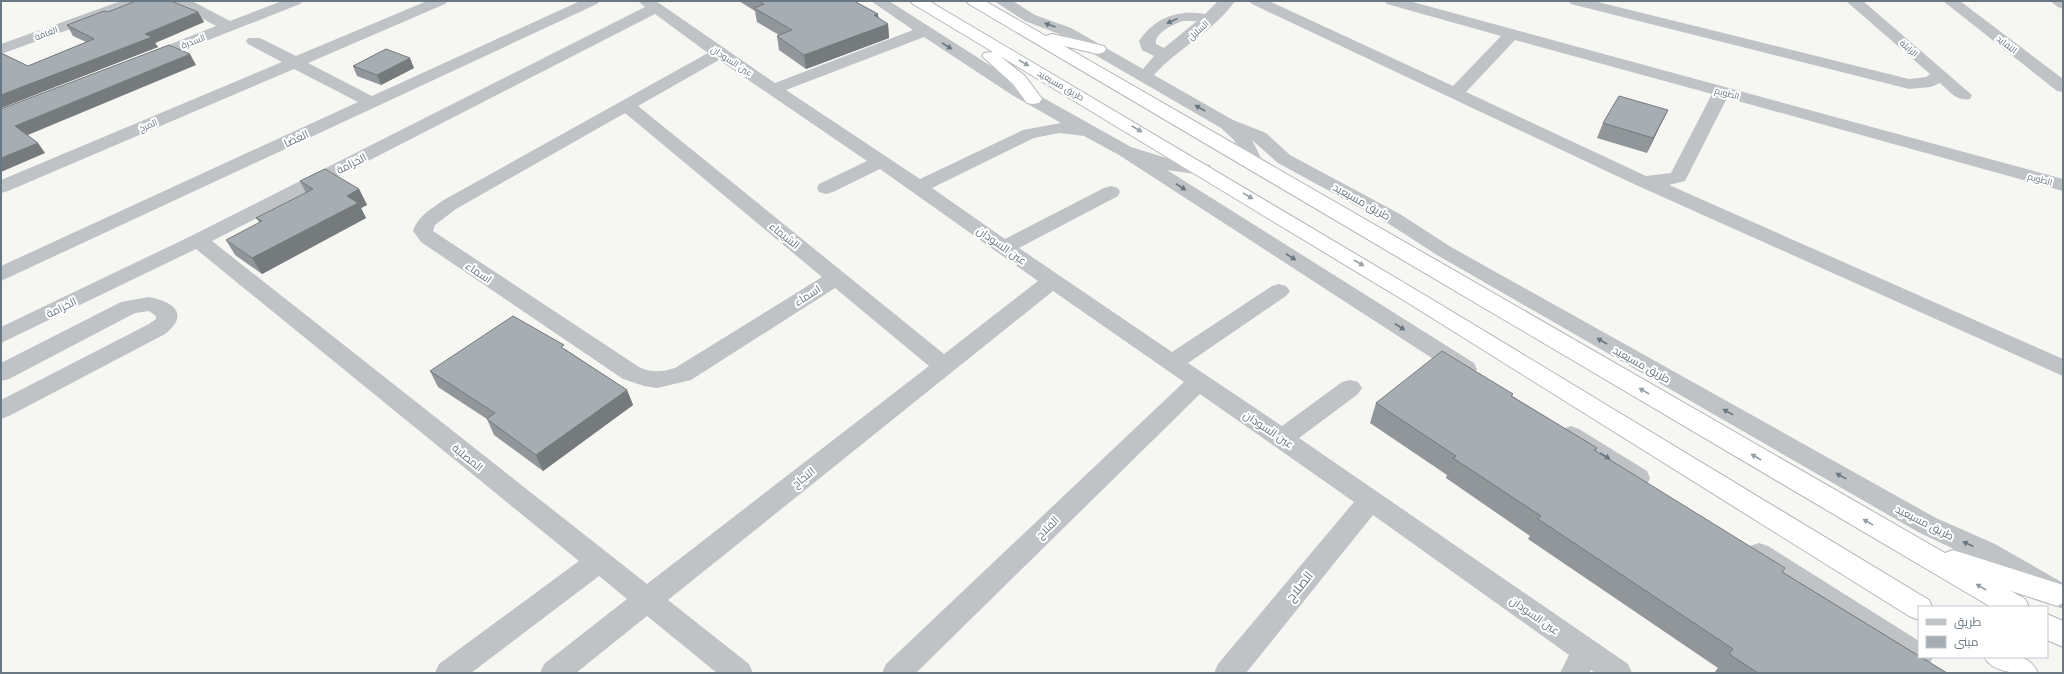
<svg xmlns="http://www.w3.org/2000/svg" width="2064" height="674" font-family="'Golos Text',Cairo,sans-serif">
	<style>
		.lines { fill: none; stroke-linecap: round; stroke-linejoin: round }
		.highway-casing { stroke: #b2b6b8; stroke-width: 2 }
		.minor { fill: #bfc3c6; fill-rule: evenodd }
		.highway { fill: #fff; fill-rule: evenodd }
		.wall { fill: #90969a }
		.shaded-wall { fill: #757a7d }
		.building { fill: #a7aeb3; stroke: #757a7d }
		.oneway { fill: #687781 }
		.oneway2 { fill: #95a0a7 }
		.labels { text-anchor: middle; dominant-baseline: central; stroke-width: 4; stroke-linejoin: round; paint-order: stroke }
		.far-street-label { font-size: 9px; fill: #687781; stroke: #fff }
		.street-label { font-size: 11px; fill: #687781; stroke: #fff }
		.near-street-label { font-size: 13px; fill: #687781; stroke: #fff }
	</style>
	<rect width="100%" height="100%" fill="#f6f6f3"/>
	<g class="lines">
		<defs>
			<path id="highway" d="M910 1H929L1428 297 1929 600 1932 607H1919V620L1909 616 1413 306 1000 56 1025 76 1042 99 1039 103 1033 104 1027 103 1013 84 982 56 984 53 993 52 913 4Z
				M966 1H985L1046 36 1052 34 1104 46 1106 49 1104 52 1098 54 1064 46 1945 553 1953 550 2063 585V603L2057 606 2011 591 2025 599 2029 607H1991L969 4Z
				M2047 614 2063 621V647L2047 640Z
				M1984 657C2005 657 2028 650 2038 673 2017 673 1994 674 1984 657Z"/>
		</defs>
		<!-- highway casing -->
		<use href="#highway" class="highway-casing"/>
		<!-- minor -->
		<path class="minor" d="M121 1H143L140 4 1 54V44Z
			M173 1H192L230 21 282 1H303L300 4 153 62H141L139 59 141 56 216 26 176 4Z
			M427 1H448L445 4 308 63 372 96 580 1H600L597 4 1 281V266L358 102 294 69 8 191 1 193V180L282 62 248 44 246 41 248 38H260L296 56Z
			M638 1H656L775 83 913 30 871 1H889L1024 87 1131 147 1176 161 1210 165 1212 169 1210 173 1203 175 1167 170 1474 363 1477 369 1474 375 1466 377 1458 375 1119 155 1084 136 1059 133 1034 138 932 188 1005 239 1104 188 1111 186 1118 188 1120 192 1118 196 1019 248 1172 352 1272 286 1279 284 1286 286 1290 291 1286 296 1188 363 1282 426 1342 382 1350 380 1358 382 1362 388 1358 394 1299 438 1628 664 1632 673H1595L1591 670 1589 673H1560L1569 655 1373 515 1246 673H1214L1218 664 1354 502 1200 394 916 673H882L886 664 1184 382 1053 291 668 600 749 664 753 673H717L647 616 576 673H540L544 664 627 599 599 576 471 673H435L439 664 579 561 196 249 1 343V327L191 236 645 7ZM655 14 708 53 442 201C430 210 418 216 413 231L421 242 623 379 644 386 657 388 691 380 835 288 929 366 647 584 212 241ZM924 37 1012 95 1061 123 1023 130 920 179 786 90ZM719 60 867 161 819 184 817 188 819 192 826 194 833 192 880 169 1038 281 944 354 638 106ZM625 113 822 277 675 368C663 372 651 373 639 367L433 231 435 225 456 209Z
			M994 1H1013L1035 15 1071 28 1143 69 1154 56 1142 50 1139 41C1154 18 1178 9 1205 14L1218 1H1235C1214 31 1178 48 1154 75L1233 120 1266 133 1290 155 1400 214 1451 247 1936 518 1995 544 2063 583V609L2053 605 1977 560 1918 532 1437 255 1386 222 1278 163 1252 140 1264 164 1262 168 1255 170 1248 168 1234 140 1221 128 1059 34 1025 21ZM1183 21H1197L1164 48 1156 44C1154 33 1174 24 1183 21Z
			M1249 1H1269L1453 86 1501 36 1387 4 1384 1H1409L2063 179V191L1727 98 1687 177 1685 181 1669 185 2063 359V376L1636 185 1252 4ZM1515 40 1712 94 1671 173 1646 176 1466 92Z
			M1568 1H1594L1909 79 1926 77 1930 74 1846 1H1863L1972 95 1970 99C1957 102 1949 91 1940 83L1931 87 1909 89 1571 4Z
			M1943 1H1960L2063 79V92L2057 91Z
			M2050 1H2063V9L2058 7Z
			M149 297C174 302 190 314 165 334L9 416 1 419V400L149 324 156 319V316L149 311 135 313 9 379 1 381V363L121 302Z
			M1571 426 1579 429 1647 471 1650 478 1647 485 1638 488 1629 485 1563 441 1559 435 1563 429Z
			M1759 543 1768 546 1919 641V657H1933L1929 665 1919 669 1909 665 1750 562 1746 554 1750 546Z"/>
		<!-- highway -->
		<use href="#highway" class="highway"/>
	</g>
	<!-- wall -->
	<path class="wall" d="M739 1H854L878 14V18L888 24 889 38 806 69 779 50 777 36 779 35 757 22 755 11Z
		M108 12H198L204 22 155 43 158 47 1 108V53L28 66 86 42 73 36 67 25Z
		M353 66 414 68 381 85 357 76Z
		M1668 110 1661 124 1647 153 1597 138 1603 123Z
		M300 181 359 189 367 205 361 208 366 218 262 274 235 255 226 240 260 223 256 218 306 193Z
		M565 349 627 390 633 405 543 471 494 435 487 419 438 387 430 371Z
		M1513 394 1512 396 1597 448 1595 451 1782 572 1947 673H1714L1718 668 1528 539 1530 536 1446 478 1447 475 1370 423 1376 403Z"/>
	<!-- shaded-wall -->
	<path class="shaded-wall" d="M198 12 204 22 155 43 158 47 1 108V95Z
		M878 14 879 27 888 24 889 38 806 69 804 55 874 15Z
		M190 54 196 65 23 137 15 126Z
		M410 58 414 68 381 85 377 75Z
		M1668 110 1661 124 1647 153 1653 138Z
		M38 143 45 153 1 172V158Z
		M359 189 367 205 361 208 366 218 262 274 252 258 347 196Z
		M627 390 633 405 543 471 536 455Z"/>
	<!-- building -->
	<path class="building" d="M136 1H171L198 12 145 34 152 37 1 95V53L28 66 94 39 67 25 104 11 108 12Z
		M759 1H854L878 14 874 15 888 24 804 55 777 36 792 30 754 8 764 4Z
		M169 45 190 54 15 126 38 143 1 158V109Z
		M386 49 410 58 377 75 353 66Z
		M1619 96 1668 110 1653 138 1603 123Z
		M325 169 359 189 347 196 358 203 252 258 226 240 262 221 256 218 313 189 300 181Z
		M513 316 564 345 561 347 627 390 536 455 487 419 495 413 430 371Z
		M1442 351 1513 394 1511 396 1597 448 1594 450 1785 568 1782 572 1919 656V657H1921L1947 673H1758L1729 654 1733 649 1538 519 1541 516 1453 458 1456 456 1376 403Z"/>
	<!-- one-way arrows -->
	<defs><path id="oneway-solid" d="M-6-.8H1V-3.2L6.5 0L1 3.2V.8H-6Z"/></defs>
	<g class="oneway">
		<use href="#oneway-solid" transform="translate(1172 21) rotate(155)"/>
		<use href="#oneway-solid" transform="translate(1050 25) rotate(-160)"/>
		<use href="#oneway-solid" transform="translate(947 46) rotate(32)"/>
		<use href="#oneway-solid" transform="translate(1200 108) rotate(-150)"/>
		<use href="#oneway-solid" transform="translate(1181 187) rotate(33)"/>
		<use href="#oneway-solid" transform="translate(1291 257) rotate(33)"/>
		<use href="#oneway-solid" transform="translate(1400 327) rotate(33)"/>
		<use href="#oneway-solid" transform="translate(1602 341) rotate(-150)"/>
		<use href="#oneway-solid" transform="translate(1728 412) rotate(-151)"/>
		<use href="#oneway-solid" transform="translate(1605 456) rotate(32)"/>
		<use href="#oneway-solid" transform="translate(1841 476) rotate(-151)"/>
		<use href="#oneway-solid" transform="translate(1968 544) rotate(-155)"/>
	</g>
	<g class="oneway2">
		<use href="#oneway-solid" transform="translate(1024 63) rotate(30)"/>
		<use href="#oneway-solid" transform="translate(1137 129) rotate(30)"/>
		<use href="#oneway-solid" transform="translate(1248 196) rotate(31)"/>
		<use href="#oneway-solid" transform="translate(1359 263) rotate(31)"/>
		<use href="#oneway-solid" transform="translate(1644 391) rotate(-150)"/>
		<use href="#oneway-solid" transform="translate(1756 457) rotate(-150)"/>
		<use href="#oneway-solid" transform="translate(1868 522) rotate(-150)"/>
		<use href="#oneway-solid" transform="translate(1981 587) rotate(-150)"/>
	</g>
	<g class="labels">
		<!-- far-street labels -->
		<g class="far-street-label">
			<text transform="translate(1198 30) rotate(-42)">السليل</text>
			<text transform="translate(46 33) rotate(-20)">الغافة</text>
			<text transform="translate(193 41) rotate(-21)">السدرة</text>
			<text transform="translate(2007 44) rotate(38)">النفايد</text>
			<text transform="translate(1909 48) rotate(41)">الرابلة</text>
			<text transform="translate(732 61) rotate(33)">عين السودان</text>
			<text transform="translate(1061 85) rotate(30)">طريق مسيعيد</text>
			<text transform="translate(1727 93) rotate(15)">الطويم</text>
			<text transform="translate(148 125) rotate(-23)">المرخ</text>
			<text transform="translate(2040 179) rotate(15)">الطويم</text>
		</g>
		<!-- street labels -->
		<g class="street-label">
			<text transform="translate(296 138) rotate(-25)">الغضا</text>
			<text transform="translate(351 163) rotate(-27)">الخزامة</text>
			<text transform="translate(1362 201) rotate(29)">طريق مسيعيد</text>
			<text transform="translate(785 235) rotate(39)">الشيماء</text>
			<text transform="translate(1002 245) rotate(35)">عين السودان</text>
			<text transform="translate(479 272) rotate(34)">اسماء</text>
			<text transform="translate(807 295) rotate(-32)">اسماء</text>
			<text transform="translate(61 307) rotate(-26)">الخزامة</text>
			<text transform="translate(1642 364) rotate(29)">طريق مسيعيد</text>
			<text transform="translate(1269 429) rotate(34)">عين السودان</text>
			<text transform="translate(468 457) rotate(39)">المصلبة</text>
			<text transform="translate(803 477) rotate(-38)">النجاح</text>
			<text transform="translate(1925 522) rotate(27)">طريق مسيعيد</text>
			<text transform="translate(1047 527) rotate(-44)">الفلاح</text>
			<text transform="translate(1535 615) rotate(35)">عين السودان</text>
		</g>
		<!-- near-street labels -->
		<g class="near-street-label">
			<text transform="translate(1299 586) rotate(-51)">الصلاح</text>
		</g>
	</g>
	<!-- border -->
	<rect width="2064" height="674" fill="none" stroke="#687781" stroke-width="4"/>
	<!-- legend -->
	<rect x="1918" y="606" width="130" height="52" fill="#ffffff" stroke="#c3c9cd"/>
	<rect x="1926" y="619" width="20" height="6" fill="#bfc3c6" stroke="#c3c9cd"/>
	<text x="1954" y="626" font-size="12" fill="#687781">طريق</text>
	<rect x="1926" y="636" width="20" height="12" fill="#a7aeb3" stroke="#c3c9cd"/>
	<text x="1954" y="646" font-size="12" fill="#687781">مبنى</text>
</svg>
